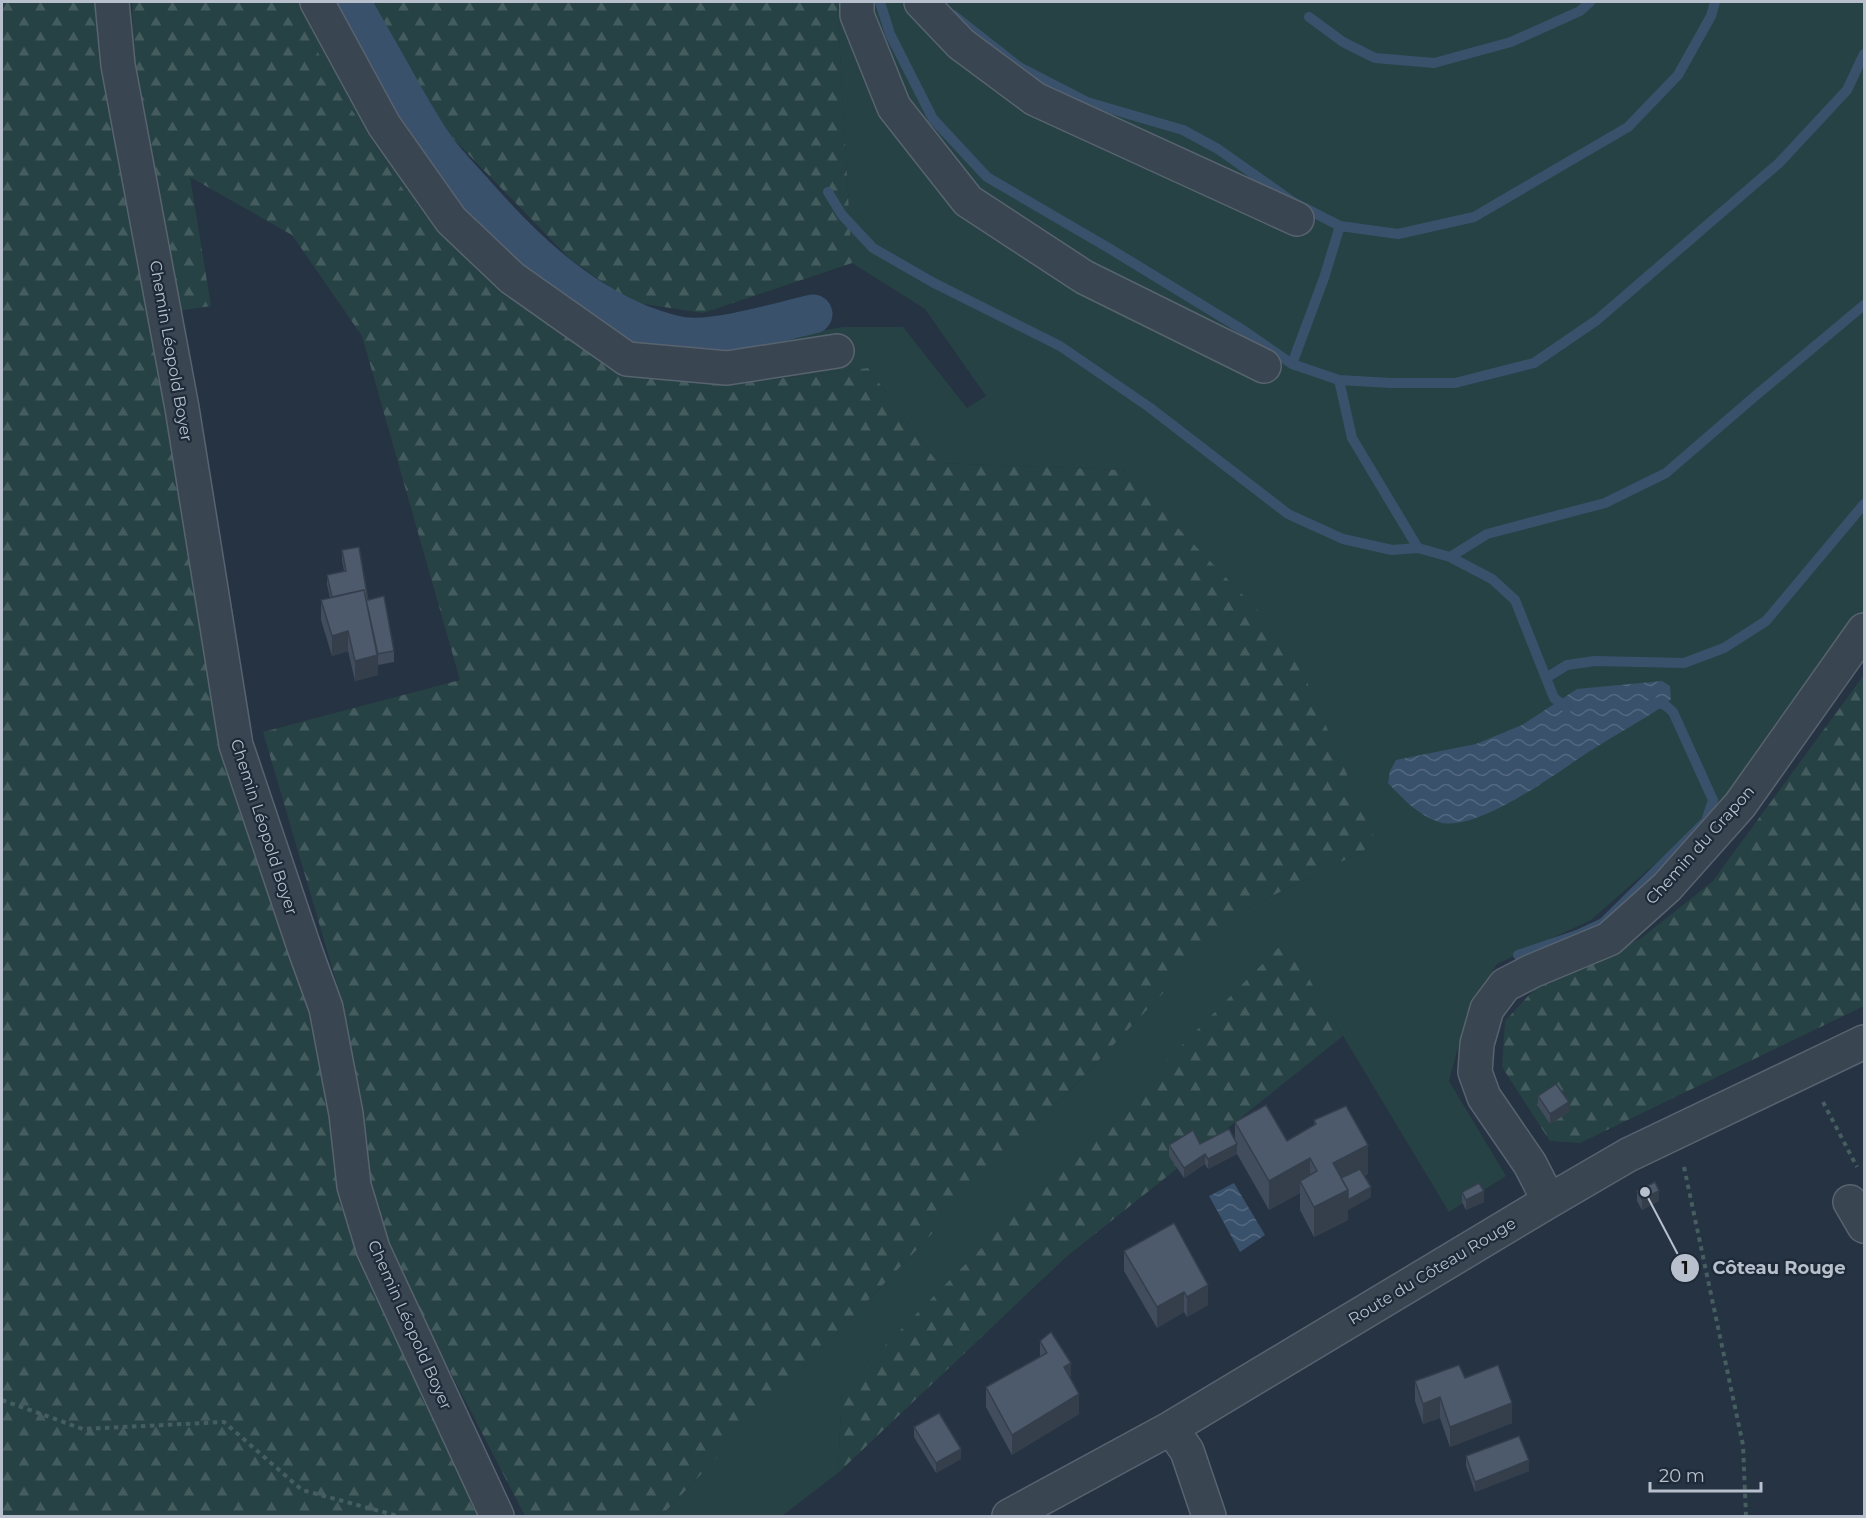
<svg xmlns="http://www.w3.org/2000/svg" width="1866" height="1518" font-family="Montserrat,sans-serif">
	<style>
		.grass { fill: #274244 }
		.forest { fill: url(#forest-firs) }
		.water { fill: url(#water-waves) }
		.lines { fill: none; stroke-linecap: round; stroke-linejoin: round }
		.stream { stroke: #3a516c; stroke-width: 10 }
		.canal { stroke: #3a516c; stroke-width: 39 }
		.minor-casing { stroke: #586370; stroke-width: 36 }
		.path { stroke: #465e60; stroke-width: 4; stroke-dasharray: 4.5 4.5; stroke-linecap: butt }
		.minor { stroke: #3a4552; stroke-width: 33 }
		.wall { fill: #414d5d }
		.shaded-wall { fill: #353f4c }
		.building { fill: #4c5a6c; stroke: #353f4c; stroke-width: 1.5 }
		.labels { text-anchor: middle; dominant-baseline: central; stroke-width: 4.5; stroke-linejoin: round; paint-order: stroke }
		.street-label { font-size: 16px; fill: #b7c0cc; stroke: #1e2a38 }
		.leader { fill: none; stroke: #b7c0cc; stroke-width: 2 }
		.callout-dot { fill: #b7c0cc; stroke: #1e2a38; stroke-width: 2 }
		.mark-label { font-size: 18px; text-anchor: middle; font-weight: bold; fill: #111 }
		.callout-label { font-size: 18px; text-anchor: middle; font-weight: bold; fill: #b7c0cc; stroke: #1e2a38; stroke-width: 4.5; stroke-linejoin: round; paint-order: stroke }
	</style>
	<defs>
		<pattern id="forest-firs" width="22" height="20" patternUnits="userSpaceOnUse" patternTransform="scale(1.5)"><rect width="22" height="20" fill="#274244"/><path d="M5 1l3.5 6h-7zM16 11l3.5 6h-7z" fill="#445c5e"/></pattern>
		<pattern id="water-waves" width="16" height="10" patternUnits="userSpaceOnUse" patternTransform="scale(1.5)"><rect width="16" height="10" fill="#3a516c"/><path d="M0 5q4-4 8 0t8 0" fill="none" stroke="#546880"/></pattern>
	</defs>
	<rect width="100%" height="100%" fill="#253343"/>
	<!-- grass -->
	<path class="grass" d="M294 2H336L427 158 537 277 618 330 691 353 843 327H903L967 408 986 396 925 309 852 263 837 2H1864V613L1737 792 1591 920 1497 964 1467 1014 1449 1081 1506 1176 1449 1212 1286 941 842 1389 838 1473 782 1516H652L663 1514 1242 911 1377 844 1123 470 938 463 868 368 727 385 625 369 497 291 408 197 328 73Z"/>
	<!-- forest -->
	<path class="forest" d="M2 2H100L208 676 228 773 320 1022 334 1168 359 1256 470 1496 477 1516H2Z
		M132 2H294L328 73 408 197 497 291 625 369 727 385 868 368 938 463 1122 470 1291 645 1377 844 1242 911 663 1514 652 1516H525L378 1232 336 981 263 732 460 680 362 336 292 235 190 177 211 306 178 311 135 111Z
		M371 2H837L852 263 703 313 631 302 570 259 440 125Z
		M1864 675V1006L1580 1143 1550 1141 1502 1067 1505 1021 1543 980 1640 939 1712 882Z
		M1286 940 1343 1036 1066 1257 838 1473 842 1389Z"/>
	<!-- water -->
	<path class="water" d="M1662 681 1670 686 1671 699 1665 705C1641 721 1615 735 1590 751 1559 771 1476 834 1439 822 1418 815 1403 799 1388 783L1390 771 1396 760 1476 744 1522 725 1577 689Z
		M1234 1183 1265 1235 1240 1252 1209 1196Z"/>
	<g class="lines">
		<!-- stream -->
		<path class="stream" d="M880 2 890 34 933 119 987 177 1107 247 1243 330 1292 364 1339 380 1352 438 1418 548 1450 557 1492 579 1515 600 1554 698 1567 708
			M953 15 1019 67 1087 102 1183 130 1218 149 1293 202 1340 226 1324 278 1292 364
			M1309 17 1343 42 1375 58 1434 63 1511 42 1580 11 1590 2
			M828 192 842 215 873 248 934 283 1060 346 1149 407 1288 514 1343 539 1392 550 1418 548
			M1340 226 1398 234 1474 217 1628 127 1678 75 1711 16 1715 2
			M1339 380 1391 383H1455L1534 363 1597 320 1779 163 1847 90 1864 54
			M1450 557 1487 534 1605 503 1666 473 1754 397 1864 305
			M1546 678 1567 665 1595 661 1684 663 1724 648 1766 621 1864 504
			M1518 955 1577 935 1603 923 1706 821 1713 800 1673 712 1665 705 1653 702"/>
		<!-- canal -->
		<path class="canal" d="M351 2C367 31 384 60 400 89 412 110 424 132 438 151 449 165 462 179 474 192 521 246 573 296 640 324 656 330 672 336 688 337 723 339 778 322 813 314"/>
		<defs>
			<path id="minor" d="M112 2 118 65 182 408 236 745 305 950 326 1008 346 1114 354 1186 373 1249 497 1516
				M317 2 384 125 451 220 512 278 627 359 727 368 837 351
				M857 2V15L894 107 968 201 1084 277 1264 366
				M921 2 961 44 1035 99 1297 219
				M1549 1201 1530 1164 1484 1097 1475 1072 1477 1044 1487 1009 1505 985 1532 971 1609 939 1667 887 1740 805 1864 630
				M1850 1202 1864 1226
				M1171 1428 1187 1451 1209 1516
				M1009 1516 1171 1428 1549 1201 1628 1155 1864 1042"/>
		</defs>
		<!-- minor casing -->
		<use href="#minor" class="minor-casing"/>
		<!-- path -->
		<path class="path" d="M1823 1102 1857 1167
			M1684 1167 1743 1445 1746 1516
			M2 1400 83 1429 224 1422 302 1490 398 1516"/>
		<!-- minor -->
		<use href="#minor" class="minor"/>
	</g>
	<!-- wall -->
	<path class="wall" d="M342 550 394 651V662L378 665V675L355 681 348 651 332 656 321 620V600L330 598 327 585V575L344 571 342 560Z
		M1538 1096 1569 1112 1550 1124 1538 1106Z
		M1314 1120 1368 1174 1364 1176 1371 1197 1348 1210V1220L1314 1237 1300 1210V1193L1269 1210 1237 1154 1208 1169 1205 1164 1184 1178 1169 1156V1145L1235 1141V1122L1287 1141 1314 1125Z
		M1637 1191 1659 1201 1642 1210 1637 1201Z
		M1462 1192 1484 1202 1466 1210 1462 1202Z
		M1124 1251 1208 1305 1187 1317 1184 1312 1157 1328 1124 1271Z
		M1040 1341 1071 1380 1079 1414 1012 1455 986 1407V1387L1040 1357Z
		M1465 1378 1512 1423 1450 1447 1440 1418 1423 1424 1415 1401V1381Z
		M914 1427 961 1459 936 1473 914 1437Z
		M1466 1456 1529 1471 1475 1492 1466 1466Z"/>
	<!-- shaded-wall -->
	<path class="shaded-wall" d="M348 631V651L332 656V636Z
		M378 655V675L355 681V661Z
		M1569 1102V1112L1550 1124V1114Z
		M1237 1144V1154L1208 1169V1159Z
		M1368 1145V1174L1337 1191 1333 1163Z
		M1205 1154V1164L1184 1178V1168Z
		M1310 1158V1188L1300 1181V1193L1269 1210V1181Z
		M1371 1187V1197L1348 1210V1220L1314 1237V1207L1348 1190Z
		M1484 1191V1202L1466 1210V1200Z
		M1659 1191V1201L1642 1210V1199Z
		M1208 1285V1305L1187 1317V1297Z
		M1184 1292V1312L1157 1328V1307Z
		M1071 1363V1383L1064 1367Z
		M1079 1394V1414L1012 1455V1435Z
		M1440 1397V1418L1423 1424V1404Z
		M1512 1403V1423L1450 1447V1427Z
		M961 1449V1459L936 1473V1463Z
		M1529 1460V1471L1475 1492V1482Z"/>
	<!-- building -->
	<path class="building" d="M359 547 368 600 384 596 394 651 377 654 364 590 332 597 327 575 346 571 342 550Z
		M364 590 378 655 355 661 348 631 332 636 321 600Z
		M1556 1084 1569 1102 1550 1114 1538 1096Z
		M1266 1105 1287 1141 1316 1124 1314 1120 1346 1106 1368 1145 1333 1163 1348 1190 1314 1207 1300 1181 1317 1171 1310 1158 1269 1181 1235 1122Z
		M1229 1129 1237 1144 1208 1159 1205 1154 1184 1168 1169 1145 1193 1130 1200 1144Z
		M1360 1169 1371 1187 1348 1200V1190L1341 1178Z
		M1655 1182 1659 1191 1642 1199 1637 1191Z
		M1479 1183 1484 1191 1466 1200 1462 1192Z
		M1174 1223 1208 1285 1187 1297 1184 1292 1157 1307 1124 1251Z
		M1051 1332 1071 1363 1064 1367 1079 1394 1012 1435 986 1387 1047 1353 1040 1341Z
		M1459 1365 1465 1378 1498 1365 1512 1403 1450 1427 1440 1397 1423 1404 1415 1381Z
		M939 1413 961 1449 936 1463 914 1427Z
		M1519 1436 1529 1460 1475 1482 1466 1456Z"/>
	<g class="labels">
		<!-- street labels -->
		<g class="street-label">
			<text transform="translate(171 351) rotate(80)">Chemin Léopold Boyer</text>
			<text transform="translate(264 827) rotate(72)">Chemin Léopold Boyer</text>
			<text transform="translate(1700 845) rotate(-48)">Chemin du Grapon</text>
			<text transform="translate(1432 1271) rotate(-31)">Route du Côteau Rouge</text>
			<text transform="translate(410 1325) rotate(66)">Chemin Léopold Boyer</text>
		</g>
	</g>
	<!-- callouts -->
	<path class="leader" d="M1645 1192L1685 1268"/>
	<g class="callout-dot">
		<circle cx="1645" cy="1192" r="6"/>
		<circle cx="1685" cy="1268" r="15"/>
	</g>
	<g class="mark-label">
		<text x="1685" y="1274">1</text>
	</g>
	<g class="callout-label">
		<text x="1779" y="1274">Côteau Rouge</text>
	</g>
	<!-- border -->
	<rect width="1866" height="1518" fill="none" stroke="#b7c0cc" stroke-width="6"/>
	<!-- scale -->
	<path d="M1650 1482v9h111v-9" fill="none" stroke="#b7c0cc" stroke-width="3"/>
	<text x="1659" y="1482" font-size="18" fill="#b7c0cc" stroke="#1e2a38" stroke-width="4.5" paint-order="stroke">20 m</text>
</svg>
